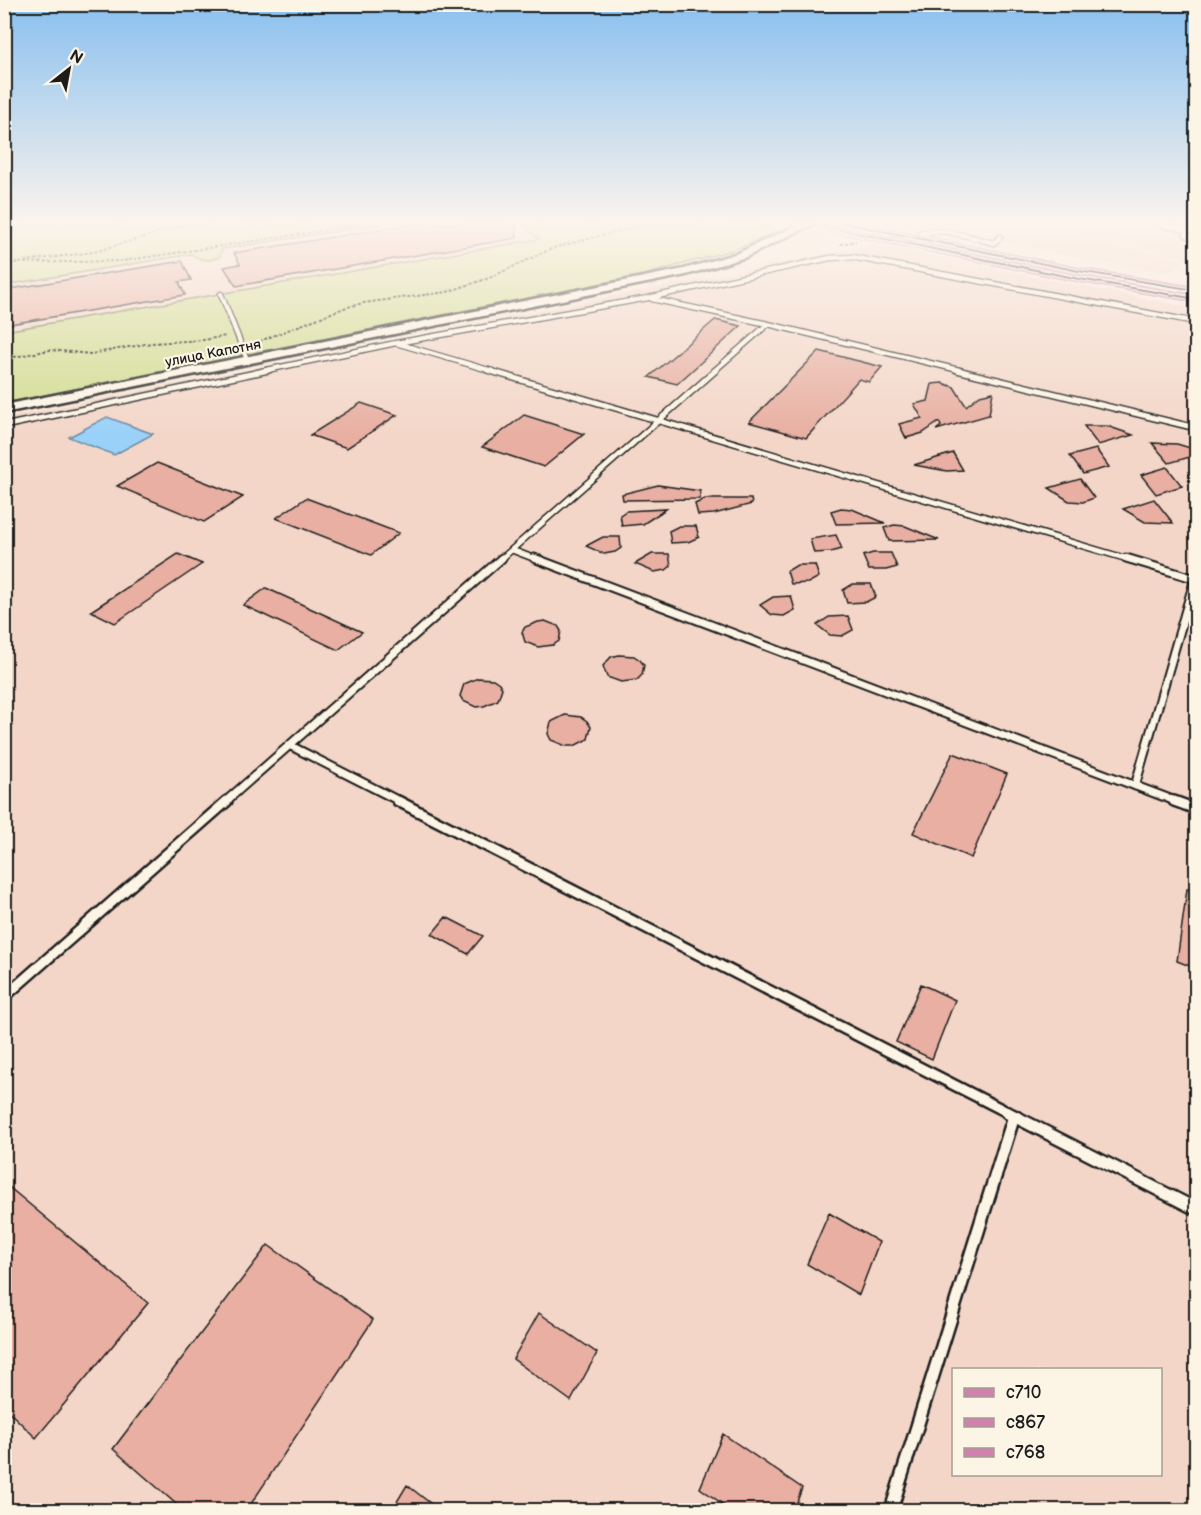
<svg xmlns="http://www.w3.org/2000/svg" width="1201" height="1515" font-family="'Balsamiq Sans',sans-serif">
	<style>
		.built { fill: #f3d6c8; fill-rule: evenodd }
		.green { fill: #d0dc8f; stroke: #767c56; stroke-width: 1.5 }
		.water { fill: #9ad1f9; stroke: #6889a1; stroke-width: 1.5 }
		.building { fill: #e8afa2; stroke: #1c1c1c; stroke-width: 1.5 }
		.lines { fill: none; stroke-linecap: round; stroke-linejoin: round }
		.lane-far4-casing { stroke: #1c1c1c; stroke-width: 7 }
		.lane-far3-casing { stroke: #1c1c1c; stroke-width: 8 }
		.lane-far2-casing { stroke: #1c1c1c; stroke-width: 11 }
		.lane-far1-casing { stroke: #1c1c1c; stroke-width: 14 }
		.lane-casing { stroke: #1c1c1c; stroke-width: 16 }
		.secondary-casing { stroke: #1c1c1c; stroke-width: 5 }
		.path { stroke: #1c1c1c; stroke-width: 2; stroke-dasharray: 3 2; stroke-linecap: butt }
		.lane-far4 { stroke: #fcf5e5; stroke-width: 4.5 }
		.lane-far3 { stroke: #fcf5e5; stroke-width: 5 }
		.lane-far2 { stroke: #fcf5e5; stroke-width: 7 }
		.lane-far1 { stroke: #fcf5e5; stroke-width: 9 }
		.lane { stroke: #fcf5e5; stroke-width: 11 }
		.secondary { fill: #fcf5e5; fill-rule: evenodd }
		.bus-1-casing { stroke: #fcf5e5; stroke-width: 4.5 }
		.bus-2-casing { stroke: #fcf5e5; stroke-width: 4.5 }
		.bus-3-casing { stroke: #fcf5e5; stroke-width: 4.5 }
		.bus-1 { stroke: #d281ae; stroke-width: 2 }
		.bus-2 { stroke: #d281ae; stroke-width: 2 }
		.bus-3 { stroke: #d281ae; stroke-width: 2 }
		.labels { text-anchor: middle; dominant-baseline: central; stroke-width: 4.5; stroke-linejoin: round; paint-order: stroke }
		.far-street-label { font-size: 14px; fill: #1c1c1c; stroke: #fcf5e5 }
	</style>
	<rect width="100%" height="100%" fill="#f8e7d8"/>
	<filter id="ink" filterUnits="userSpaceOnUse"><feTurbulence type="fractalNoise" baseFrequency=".0167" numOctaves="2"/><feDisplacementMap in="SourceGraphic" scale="12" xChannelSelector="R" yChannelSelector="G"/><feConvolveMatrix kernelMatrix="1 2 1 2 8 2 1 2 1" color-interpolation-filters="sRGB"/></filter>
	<g filter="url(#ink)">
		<!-- built -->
		<path class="built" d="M383 224H522L540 240 5 331V285Z
			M939 224H1196V260L1039 227 1184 260 1171 272 1111 264 936 229 998 235Z
			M875 244 1196 309V1510H5V418ZM954 1370H1160V1474H954Z"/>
		<!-- green -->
		<path class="green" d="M5 224H383L222 249 220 256C210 262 201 261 192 254L5 285Z
			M522 224H763L774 230 770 235 733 250 647 274 5 403V331L539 239Z"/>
		<!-- water -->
		<path class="water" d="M107 417 153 434 114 455 69 437Z"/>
		<!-- building -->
		<path class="building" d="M413 224H516L517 238 236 286 224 267 240 264 234 253Z
			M182 261 191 280 179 282 185 295 4 325V290Z
			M715 320 741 326 677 384 649 377Z
			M819 351 882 367 869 382 859 379 806 438 749 422Z
			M942 383 954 387 966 406 980 395 993 392 989 415 936 430 941 426 939 422 923 433 906 438 899 424 922 418 914 404 928 401 932 384Z
			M361 403 397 415 347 448 310 435Z
			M524 415 546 422 584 434 544 467 482 447Z
			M1084 426H1107L1133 435 1098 445Z
			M1152 443 1177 444 1197 450V455L1169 463Z
			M1096 449 1109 467 1083 474 1070 456Z
			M953 453 963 470 947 471 914 465Z
			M157 463 243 497 204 522 117 486Z
			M1167 467 1182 486 1156 494 1141 475Z
			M1080 479 1094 498 1083 502 1069 501 1049 488Z
			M658 485 700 491V499L623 500 622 494Z
			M306 498 399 533 371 555 276 518Z
			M705 499H751L752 504 714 514 698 515 695 504Z
			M1154 499 1173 523 1145 522 1123 509Z
			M841 508 852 509 885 523 836 524 831 511Z
			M666 509 643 524 622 526 620 515 626 511Z
			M894 525 905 526 939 540 889 541 884 528Z
			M679 526H696L699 537 688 542 671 543 669 531Z
			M836 535 842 549 831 552 814 553 810 539Z
			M603 537H620L621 548 615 552 604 554 586 546Z
			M873 553H891L897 567 886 570H869L863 556Z
			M178 554 202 564 115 623 91 611Z
			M652 554H669L671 566 666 570 654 572 635 564Z
			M797 565H815L819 577 808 583 791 584 787 571Z
			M853 584H871L876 597 866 602 847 603 843 590Z
			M266 588 362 632 338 650 243 605Z
			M791 596 795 610 784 616 772 615 760 605 773 597Z
			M848 616 853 630 842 636 830 635 817 625 829 617Z
			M545 621 558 626 561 631 559 641 553 645 538 647 525 642 522 632 525 627 538 622Z
			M619 655 634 656 640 660 644 665 642 675 637 680 621 682 607 677 603 666 611 657Z
			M478 678 493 679 499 683 502 688 498 700 484 706 476 707 463 701 460 696 464 684Z
			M565 715 581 717 587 721 591 727 588 739 574 746H566L551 740 548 734 551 722Z
			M953 753 1007 774 971 858 913 833Z
			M1187 889 1197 890V969L1177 961Z
			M446 917 483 936 468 954 432 934Z
			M921 984 955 1000 932 1059 896 1042Z
			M4 1183 148 1303 36 1438 4 1407Z
			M829 1213 879 1242 859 1295 807 1264Z
			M268 1245 373 1320 247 1510H183L113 1449Z
			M539 1313 597 1353 571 1401 513 1359Z
			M723 1434 802 1488 794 1510H731L700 1488Z
			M407 1485 439 1510H392Z"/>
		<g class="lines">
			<defs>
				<path id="lane-far4" d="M1193 224 1186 235 1196 239
					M1163 225 1189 230
					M913 235C938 225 969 237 994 243L1000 237
					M221 294 248 362
					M1195 295 1192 280 1196 256
					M652 299 768 324 963 371
					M262 371 396 343
					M492 371 396 343 648 298 830 258 852 257 1196 322
					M714 371 768 324"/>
				<path id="lane-far3" d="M487 370 1131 560
					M957 370 1196 428
					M4 426 269 370
					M512 550 538 560
					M500 560 716 370"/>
				<path id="lane-far2" d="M534 558 1178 802
					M1126 558 1196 579
					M291 746 401 802
					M1135 786 1196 575
					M225 802 502 558"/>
				<path id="lane-far1" d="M398 801 1011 1114
					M1174 801 1196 809
					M4 997 227 801"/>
				<path id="lane" d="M1008 1113 1196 1209
					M891 1510 1014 1116"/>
				<path id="secondary" d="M799 224H813L746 257 686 275 4 413V405L684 269 738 253Z
					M822 224H843L1079 272 1196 291V298L1079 278Z"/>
			</defs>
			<!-- lane-far4 casing -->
			<use href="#lane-far4" class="lane-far4-casing"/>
			<!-- lane-far3 casing -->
			<use href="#lane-far3" class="lane-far3-casing"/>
			<!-- lane-far2 casing -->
			<use href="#lane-far2" class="lane-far2-casing"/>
			<!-- lane-far1 casing -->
			<use href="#lane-far1" class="lane-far1-casing"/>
			<!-- lane casing -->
			<use href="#lane" class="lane-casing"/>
			<!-- secondary casing -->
			<use href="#secondary" class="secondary-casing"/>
			<!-- path -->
			<path class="path" d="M840 244 856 241
				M25 261 94 252 187 224
				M9 263 122 261 366 224
				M255 343 344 308 363 303 447 292 489 278 553 248 646 224
				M4 359 50 350 91 354 151 343 204 340 226 336"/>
			<!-- lane-far4 -->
			<use href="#lane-far4" class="lane-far4"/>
			<!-- lane-far3 -->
			<use href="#lane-far3" class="lane-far3"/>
			<!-- lane-far2 -->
			<use href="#lane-far2" class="lane-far2"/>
			<!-- lane-far1 -->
			<use href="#lane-far1" class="lane-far1"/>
			<!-- lane -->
			<use href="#lane" class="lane"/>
			<!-- secondary -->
			<use href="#secondary" class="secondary"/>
			<defs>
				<path id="bus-1" d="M828 224 1079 275 1196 295"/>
				<path id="bus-2" d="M826 231 1078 282 1195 302"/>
				<path id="bus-3" d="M866 224 1080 268 1196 287"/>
			</defs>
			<!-- bus-1 casing -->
			<use href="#bus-1" class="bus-1-casing"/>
			<!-- bus-2 casing -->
			<use href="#bus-2" class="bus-2-casing"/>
			<!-- bus-3 casing -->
			<use href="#bus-3" class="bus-3-casing"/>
			<!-- bus-1 -->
			<use href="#bus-1" class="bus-1"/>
			<!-- bus-2 -->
			<use href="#bus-2" class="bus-2"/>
			<!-- bus-3 -->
			<use href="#bus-3" class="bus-3"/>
		</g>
	</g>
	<!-- sky -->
	<linearGradient id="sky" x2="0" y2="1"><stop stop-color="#89c0ef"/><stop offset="0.51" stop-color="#fcf4ed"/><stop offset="1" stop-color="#fcf4ed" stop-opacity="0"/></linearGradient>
	<rect width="1201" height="436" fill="url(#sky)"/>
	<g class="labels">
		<!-- far-street labels -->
		<g class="far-street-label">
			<text transform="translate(213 353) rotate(-11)">улица Капотня</text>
		</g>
	</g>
	<!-- margin -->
	<rect width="1201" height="1515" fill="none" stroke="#fcf5e5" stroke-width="24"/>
	<rect x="12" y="12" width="1177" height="1491" fill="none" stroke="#1c1c1c" stroke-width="2" filter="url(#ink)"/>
	<!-- legend -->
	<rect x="952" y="1368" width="210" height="108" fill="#fcf5e5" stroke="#a29e95" stroke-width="1.5"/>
	<rect x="964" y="1388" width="30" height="9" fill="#d281ae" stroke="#a29e95" stroke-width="1.5"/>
	<text x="1006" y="1398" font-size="18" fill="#1c1c1c">с710</text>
	<rect x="964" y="1418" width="30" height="9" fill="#d281ae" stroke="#a29e95" stroke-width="1.5"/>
	<text x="1006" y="1428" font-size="18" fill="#1c1c1c">с867</text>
	<rect x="964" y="1448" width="30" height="9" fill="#d281ae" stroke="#a29e95" stroke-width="1.5"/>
	<text x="1006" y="1458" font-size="18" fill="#1c1c1c">с768</text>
	<!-- north arrow -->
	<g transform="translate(69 69) rotate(31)" stroke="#fcf5e5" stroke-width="4.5" paint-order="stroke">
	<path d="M0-4.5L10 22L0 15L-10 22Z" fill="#1c1c1c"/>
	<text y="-9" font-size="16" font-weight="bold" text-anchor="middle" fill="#1c1c1c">N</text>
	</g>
</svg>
